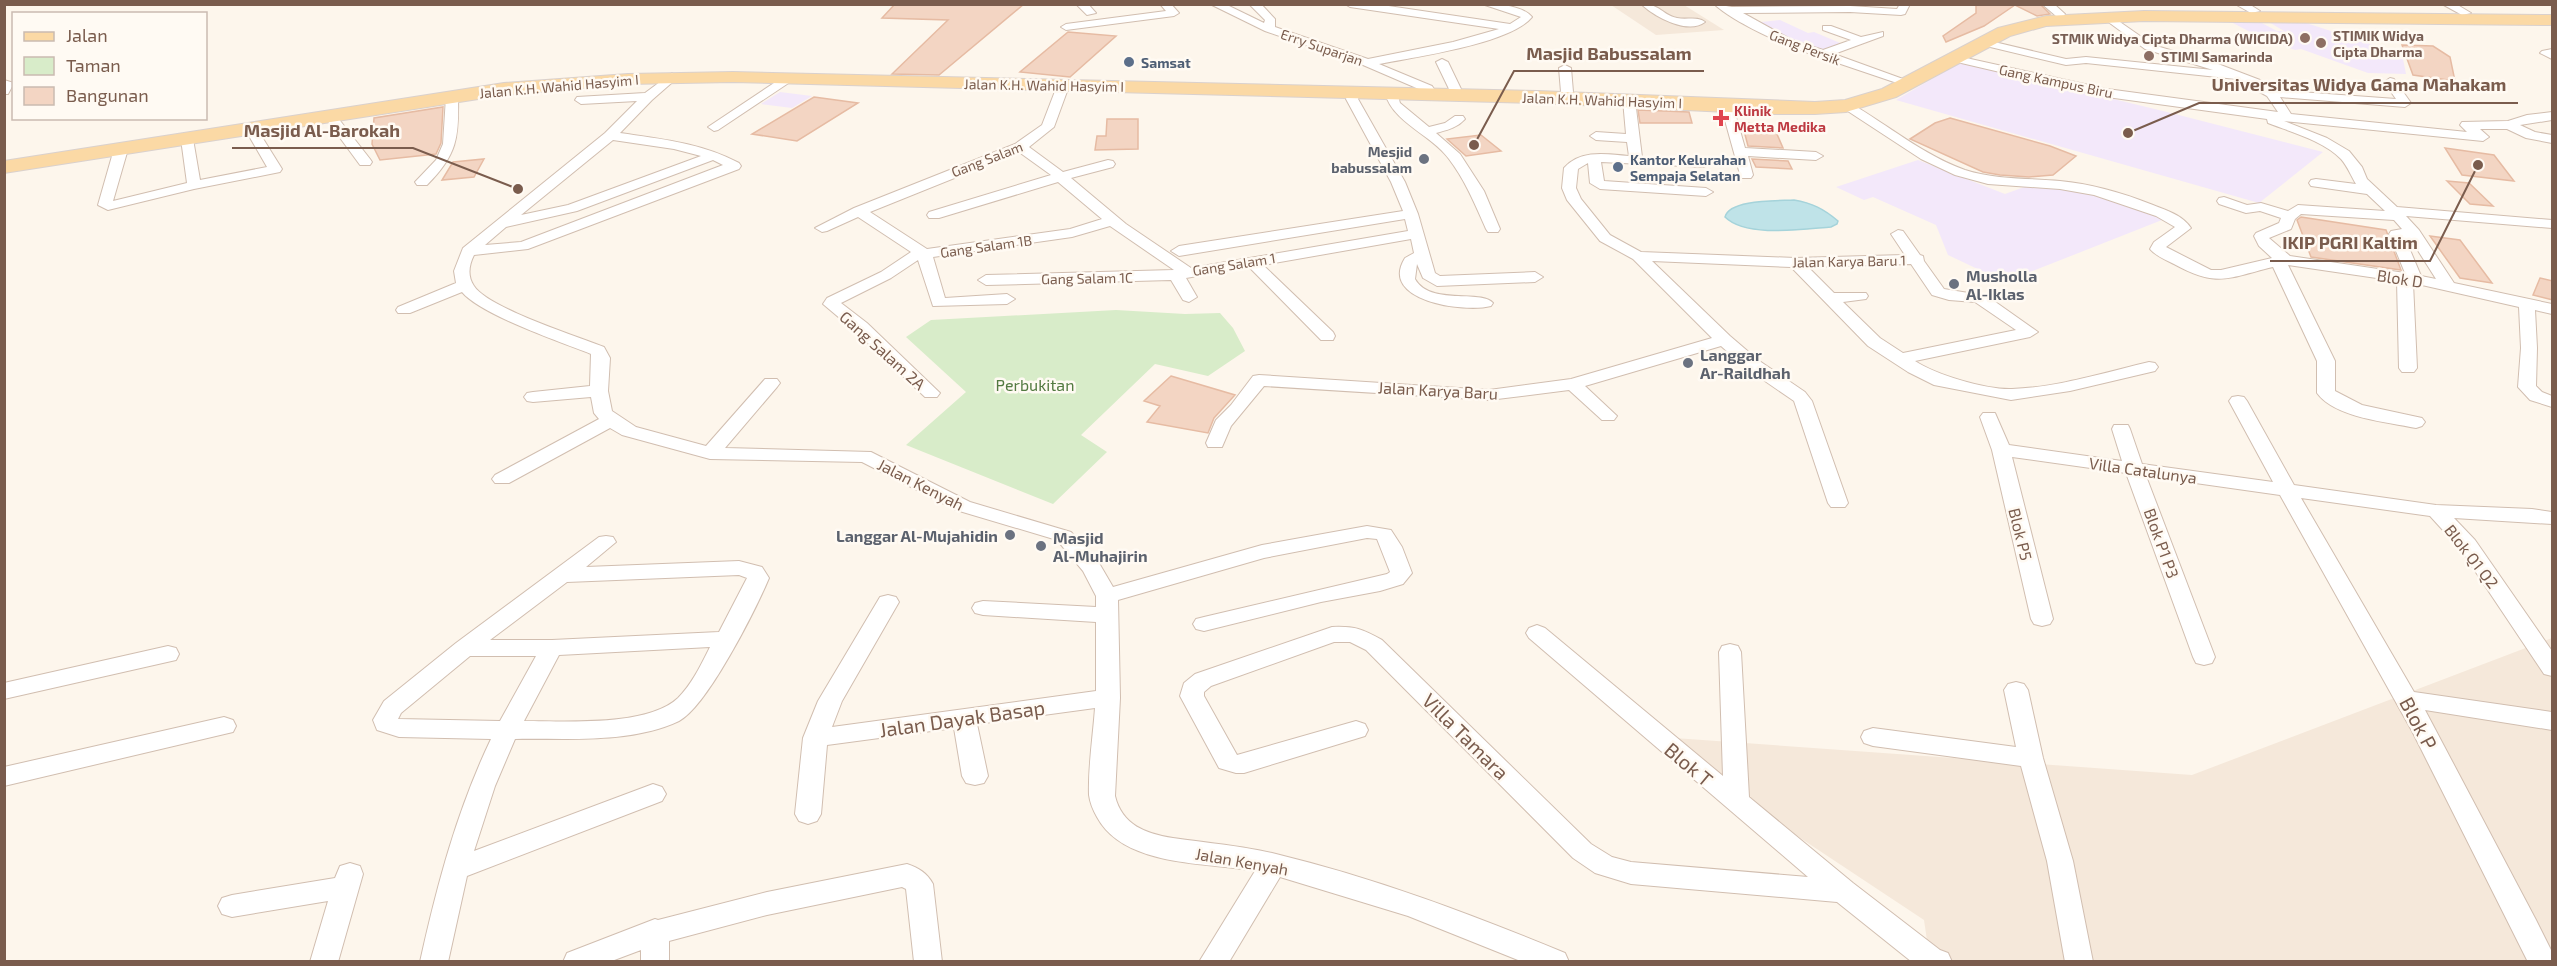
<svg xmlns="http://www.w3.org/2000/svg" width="2557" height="966" font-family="'Exo 2',sans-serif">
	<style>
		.residential { fill: #f5e8da }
		.education { fill: #f3e8fa }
		.green { fill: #d8ecc9 }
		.water { fill: #bfe3e8; stroke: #a5d3da; stroke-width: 1.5 }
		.building { fill: #f3d5c3; stroke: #e6bba3; stroke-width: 1.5 }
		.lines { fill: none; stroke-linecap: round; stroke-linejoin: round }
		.street-casing { stroke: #d1beb0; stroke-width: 2 }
		.primary-casing { stroke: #dad1cd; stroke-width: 2 }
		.street { fill: #fff; fill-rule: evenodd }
		.primary { fill: #fbd9a5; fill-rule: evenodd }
		.education-dot { fill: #8d6e63; stroke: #fffaf3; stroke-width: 2 }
		.service-dot { fill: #5c6f8a; stroke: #fffaf3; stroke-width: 2 }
		.health-dot { fill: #e0444e; stroke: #fffaf3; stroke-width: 2 }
		.worship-dot { fill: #6b7280; stroke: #fffaf3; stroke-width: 2 }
		.labels { text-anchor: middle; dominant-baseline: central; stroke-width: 5; stroke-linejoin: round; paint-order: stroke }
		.far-education-label { font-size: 14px; font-weight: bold; fill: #785e54; stroke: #fffaf3; text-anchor: start }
		.far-street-label { font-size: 14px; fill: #7a5c4d; stroke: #fffaf3 }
		.far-service-label { font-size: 14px; font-weight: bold; fill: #4e5e75; stroke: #fffaf3; text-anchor: start }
		.far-health-label { font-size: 14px; font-weight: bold; fill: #be3a42; stroke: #fffaf3; text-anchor: start }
		.far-worship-label { font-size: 14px; font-weight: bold; fill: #5b616d; stroke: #fffaf3; text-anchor: end }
		.worship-label { font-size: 16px; font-weight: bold; fill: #5b616d; stroke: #fffaf3; text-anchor: start }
		.street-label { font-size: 16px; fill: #7a5c4d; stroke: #fffaf3 }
		.park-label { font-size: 16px; fill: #537a41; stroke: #fffaf3 }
		.near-street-label { font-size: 20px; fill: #7a5c4d; stroke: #fffaf3 }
		.leader { fill: none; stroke: #7a5c4d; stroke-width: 2 }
		.callout-dot { fill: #7a5c4d; stroke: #fffaf3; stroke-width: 2 }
		.callout-label { font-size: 18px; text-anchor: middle; font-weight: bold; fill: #7a5c4d; stroke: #fffaf3; stroke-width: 5; stroke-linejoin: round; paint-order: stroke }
	</style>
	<rect width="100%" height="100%" fill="#fdf6ec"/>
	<!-- residential -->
	<path class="residential" d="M1611 5H1684L1724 30 1656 35Z
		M2552 638V961H1930L1924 920 1646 736 2192 775Z"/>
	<!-- education -->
	<path class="education" d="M1780 20 1808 33 1814 32 1845 45 1820 54 1752 23Z
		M2227 20 2258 21 2277 31H2284L2267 21H2300L2402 54 2406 74 2368 73 2301 49 2295 50 2260 37Z
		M1961 62 2167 112 2323 152 2259 203 1896 100Z
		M780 92 812 96 792 108 761 104Z
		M1918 160 2005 194 2027 186 2076 190 2120 200 2153 213 2162 220 2005 282 1948 255 1936 225 1873 197 1864 200 1836 187Z"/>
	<!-- green -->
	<path class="green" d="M1116 310 1185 314 1220 313 1233 328 1245 351 1208 376 1155 364 1081 435 1107 452 1053 504 906 445 966 392 906 337 931 320Z"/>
	<!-- water -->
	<path class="water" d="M1794 200C1812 203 1824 209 1838 221L1837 224 1831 227C1804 229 1746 238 1725 217 1729 199 1778 201 1794 200Z"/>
	<!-- building -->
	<path class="building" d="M895 4H1024L939 75 892 74 948 20 882 18Z
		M1976 4H2040L2050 14 2037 16 2015 5 1984 26 1946 42 1943 36 1976 13Z
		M1068 32 1116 36 1070 77 1020 72Z
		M2402 45 2433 46 2450 57 2455 81 2413 75Z
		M814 97 858 103 797 141 752 134Z
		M443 107 441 143 436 154 380 160 372 144 374 118Z
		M1638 110 1689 112 1692 123H1640Z
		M1950 118 2050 146 2076 156 2053 175 2029 177 2000 175 1983 172 1910 139 1935 123Z
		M1107 119H1138V149L1095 150 1097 136H1106Z
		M1742 123 1773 125 1783 148 1748 146Z
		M1481 135 1501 151 1466 156 1447 139Z
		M2445 148 2494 155 2514 181 2462 175Z
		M484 159 474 177 442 180 453 162Z
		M1752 159 1788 161 1792 169 1756 167Z
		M2447 181 2469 183 2493 206 2470 204Z
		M2301 217 2386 230 2401 270 2311 257 2297 220Z
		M2430 236 2460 240 2492 283 2460 278Z
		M2540 278 2553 281V300L2533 295Z
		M1171 376 1235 395 1214 418 1208 433 1147 422 1160 406 1144 401Z"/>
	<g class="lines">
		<defs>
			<path id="street" d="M1076 4H1088L1096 13 1087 15Z
				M1160 4H1171L1179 13 1174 16 1066 30 1061 27 1066 24 1166 11Z
				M1210 4H1225L1264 23 1265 20 1249 4H1261L1275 19V27L1368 59 1453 42 1499 29 1350 7 1345 4H1375L1510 24 1521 17 1482 4C1497 4 1522 5 1532 17 1510 44 1415 57 1379 64L1432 86 1434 89 1428 93 1363 65 1265 31Z
				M1641 4C1661 4 1662 15 1677 18 1687 20 1698 16 1705 22 1688 35 1655 17 1641 4Z
				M1714 4 1732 7 1850 6 1897 9 1900 4H1910L1905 14 1901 15 1850 12 1743 13 1792 40 1823 50 1851 40 1823 30V26H1831L1861 37 1883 32V36L1834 54 1903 79 1897 83 1823 58 1816 57 1814 55C1785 45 1736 24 1714 4Z
				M2042 4H2054L2065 14 2064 16H2056Z
				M2235 4H2249L2260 11 2251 13Z
				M2442 4H2456L2471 13 2462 15Z
				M2107 13 2153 45 2218 64 2260 80 2274 90 2396 99 2384 82 2390 78 2394 79 2411 103 2405 107 2280 97 2291 114 2467 132 2460 125 2462 122 2508 121 2527 115 2552 112V120L2520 125 2535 132 2552 135V143L2526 138 2507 129H2480L2489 137 2483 141 2284 121 2327 138 2349 151 2362 167 2367 179 2397 207 2552 220V228L2406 216 2419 230 2454 283 2552 304V314L2535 310 2537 348 2536 386 2542 392 2552 396V407L2530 400 2518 387 2521 348 2519 307 2413 283 2417 368 2414 372H2402L2399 368 2397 281 2288 265 2335 361V391L2362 405 2422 418 2425 422 2422 426 2416 428C2388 422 2335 418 2317 393V361L2273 267C2227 278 2218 288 2174 264 2166 260 2156 256 2150 249L2154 242 2175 227 2156 216 2094 195 2060 189 1988 184 1955 175 1921 159 1840 106 1846 102 1850 103C1888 125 1923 155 1965 170 1996 180 2028 178 2060 181 2092 184 2123 193 2153 205 2168 211 2182 215 2191 228L2166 247 2211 270H2221L2272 258 2259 246 2254 236 2256 233 2279 223 2281 218 2260 211 2246 213 2219 204 2217 201 2219 198 2224 197 2247 205 2261 203 2288 211 2298 205 2385 211 2367 194 2311 186 2309 183 2311 180 2316 179 2356 184C2351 176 2348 167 2341 159 2324 141 2291 132 2268 123L2267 119 2107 97 1957 62 1951 59 1957 56 2107 89 2278 112 2267 96 2236 79 2086 63 2066 65 1982 45 1980 43 1986 40 2066 59 2086 57 2213 70 2145 49 2103 18 2102 16ZM2301 214 2394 220 2402 229 2391 231 2389 234 2405 273 2290 256 2269 238 2291 229 2295 219ZM2405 238H2410L2436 279 2421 276Z
				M2552 49V59L2540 53 2542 51Z
				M1442 59 1448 62 1461 89 1459 92 1455 93 1449 89 1436 62Z
				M1565 65 1571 68 1573 92 1567 96 1561 92 1559 68Z
				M672 73 678 77 676 79 652 100 620 133C661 139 702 143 739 163L741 166 739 169 528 249 474 255C469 265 467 276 474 286 488 308 577 336 604 347L610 358 608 391 612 411 636 427 706 446 765 379H777L780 383 777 387 725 448 871 452 970 502 1071 532 1099 563 1113 587 1262 545 1367 526 1391 530 1402 547 1412 573 1403 584 1380 591 1321 602 1204 631 1196 629 1193 624 1196 619 1204 617 1387 574 1390 572 1377 539 1367 538 1264 558 1118 600 1120 698 1115 796C1122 825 1146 834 1173 838 1207 843 1243 846 1276 854 1375 878 1471 914 1565 953L1569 962H1523L1408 916 1280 877 1229 962H1199L1255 871C1205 862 1124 867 1097 817 1093 810 1090 803 1089 795 1088 767 1093 736 1095 708L977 724 988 776 984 783 975 785 966 783 962 776 954 728 827 745 821 814 817 821 808 824 799 821 795 814 803 738 818 701 880 597 888 595 896 597 899 602 842 701 832 727 1096 691V622L983 615 975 613 972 608 975 603 983 601 1096 607V596L1083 571 1057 540 956 510 862 462 710 459 622 435 610 428 509 483H495L492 479 495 475 599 419 594 413 591 397 533 402 527 401 524 397 527 393 533 392 590 386 591 354C561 342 481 315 462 292L410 313H398L396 310 398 307 456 283 454 271 463 248 605 133 637 101 581 104 575 100 577 97 645 93ZM613 140 674 149 701 156 568 205 521 215ZM713 160 723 165 521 242 485 245 506 227 577 211Z
				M786 75 792 79 790 82 718 130 714 131 708 127Z
				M4 80 14 83 8 94H4Z
				M1063 82 1069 86 1054 127 1029 147 1063 172 1108 160 1113 161 1115 164 1113 167 1071 178 1126 224 1191 268 1408 231 1405 219 1179 256 1171 251 1179 246 1403 211 1391 182 1346 99 1350 89 1354 88 1360 92 1358 99 1405 182 1418 214 1435 273 1440 276 1535 272 1543 277 1535 282 1437 286 1423 278 1417 264 1415 279C1430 306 1481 289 1493 303L1491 306C1464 313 1378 301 1405 258L1414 253 1411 239 1263 265 1333 332 1335 336 1333 340H1321L1249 267 1186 278 1197 297 1189 302 1183 300 1171 280 986 285 978 280 986 275 1174 270 1110 226 1072 237 933 257 945 298 1007 294 1015 299 1007 304 933 306 918 260 891 278 841 303 867 323 940 393 937 397H925L855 331 823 304 827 298 881 272 911 252 858 217 827 231 822 232 815 228 854 208 1015 144 1042 125 1057 86ZM1019 152 1051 175 929 212 927 215 929 218H939L1058 182 1102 219 1070 229 927 249 870 212Z
				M1391 89 1397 93 1400 103 1429 127 1445 123 1455 116H1463L1465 119C1457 128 1447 130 1436 133L1460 154 1484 191 1500 229 1498 232H1488L1486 229C1475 204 1465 180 1449 159 1432 135 1393 123 1385 93Z
				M452 93 458 97C459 138 457 155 427 185H417L415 182 436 160 443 144 446 97Z
				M1629 96 1635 100 1642 157 1704 159 1711 163 1704 167 1601 162 1604 181 1706 188 1713 192 1706 196 1600 189 1590 183 1588 163 1578 169 1576 188 1581 199 1610 235 1641 252 1795 258 1905 255 1891 234 1898 230 1903 231 1920 255 1923 256 1924 261 1944 289 1987 296 2038 332 2030 337 1915 361C1936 375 1987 390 2012 389 2055 388 2107 372 2149 362L2155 363 2158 367 2155 371 2070 391 2011 400 1934 385 1908 372 1868 346 1791 267 1652 261 1730 336 1758 360 1805 392 1812 401 1848 503 1845 507H1831L1828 503 1794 401 1746 368 1721 346 1585 386 1617 416 1614 420H1602L1569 390 1489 400 1264 386 1231 426 1222 447H1208L1206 443 1216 420 1231 405 1253 376 1259 375 1489 390 1571 379 1712 338 1633 259 1600 241 1567 200 1562 188 1564 168C1580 149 1607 154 1629 156L1627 142 1596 140 1590 136 1596 132 1626 134 1623 100ZM1911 264 1932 295 1949 300 1975 302 2016 330 1903 353 1880 338 1843 302 1866 299 1868 296 1866 293H1834L1808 267Z
				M1727 102 1733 106 1745 148 1816 152 1823 156 1816 160 1748 156 1753 175 1751 178H1741L1721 106Z
				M330 112 334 113 370 159 372 162 370 165H360L324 116Z
				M251 125 257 129 282 169 280 172 194 189 108 210 98 205 114 149 121 145 128 149 113 201 187 183 181 139 187 135 193 139 200 180 267 167 245 129Z
				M2238 396 2244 397 2247 401 2294 485 2436 505 2532 509 2552 512V524L2454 518 2475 540 2552 651V676L2544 674 2461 550 2430 516 2301 498 2414 692 2552 712V730L2425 710 2536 920 2552 952V962H2528L2412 731 2280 495 2146 476 2215 657 2212 663 2204 665 2196 663 2193 657 2126 473 2012 457 2053 619 2050 624 2042 626 2034 624 2031 619 1992 450 1980 417 1983 413H1995L2009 445 2122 461 2112 429 2114 425H2128L2130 429 2142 464 2273 482 2229 401 2232 397Z
				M606 536 613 537 616 542 586 567 739 561 762 567 769 578C756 609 707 707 679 721 630 744 568 738 515 739L495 786 474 851 653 784 662 787 666 794 662 801 467 876 448 962H420C437 885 457 810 491 739L399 737 377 730 373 720 384 701 456 643 599 537ZM739 575 747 578 719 632 552 640H490L567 582ZM710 647C701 665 692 684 678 698 647 727 565 721 524 721L559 655ZM470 656H536L500 721 398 719 401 713Z
				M1537 625 1545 628 1723 776 1719 652 1722 646 1730 644 1738 646 1741 652 1749 797 1853 883 1940 950 1948 953 1952 962H1912L1837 902 1631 884 1595 873 1573 858 1366 650 1350 642H1334L1211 686 1204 692V696L1237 755 1356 721 1365 724 1368 730 1365 736 1244 773H1236L1219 768 1180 696 1184 683 1195 674 1332 627C1355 626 1362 629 1382 640L1591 844 1612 857 1631 862 1808 877 1529 638 1526 633 1529 628Z
				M168 646 176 648 179 654 176 660 4 699V683Z
				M2016 682 2024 684 2028 690 2043 758 2073 861 2093 962H2065L2047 861 2021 766 1873 746 1864 743 1861 737 1864 731 1873 728 2016 747 2004 690 2008 684Z
				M224 717 233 720 236 726 233 732 4 786V767Z
				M350 863 360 866 363 874 338 962H310L328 901 232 917 222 914 218 906 222 898 232 895 335 878 340 866Z
				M907 864C919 868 927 873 933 884L942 962H914L906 889 902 887 767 915 669 941V962H641V950L609 962H563L567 953 655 919 658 920 767 892Z"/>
			<path id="primary" d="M2144 11 2552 15V25L2144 21 2046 26 2010 36 1896 97 1846 112 1815 114H1770L1538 103 733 82 628 84 504 95 4 173V161L504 83 628 74 733 72 1538 91 1815 102 1845 100 1882 89 1998 28 2046 16Z"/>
		</defs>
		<!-- street casing -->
		<use href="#street" class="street-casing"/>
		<!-- primary casing -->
		<use href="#primary" class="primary-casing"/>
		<!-- street -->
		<use href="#street" class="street"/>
		<!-- primary -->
		<use href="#primary" class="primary"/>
	</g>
	<!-- markers -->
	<g class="education-dot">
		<circle cx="2305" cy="38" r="6"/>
		<circle cx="2321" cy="43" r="6"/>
		<circle cx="2149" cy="56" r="6"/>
	</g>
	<g class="service-dot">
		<circle cx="1129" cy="62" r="6"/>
		<circle cx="1618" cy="167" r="6"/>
	</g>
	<path class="health-dot" d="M1718 109h6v6h6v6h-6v6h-6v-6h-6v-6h6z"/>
	<g class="worship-dot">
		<circle cx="1424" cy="159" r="6"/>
		<circle cx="1954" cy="284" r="6"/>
		<circle cx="1688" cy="363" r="6"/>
		<circle cx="1010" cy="535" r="6"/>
		<circle cx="1041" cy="546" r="6"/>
	</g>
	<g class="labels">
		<!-- far-education labels -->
		<g class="far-education-label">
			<text x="2333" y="35">STIMIK Widya<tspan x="2333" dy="16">Cipta Dharma</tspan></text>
			<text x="2293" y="38" text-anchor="end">STMIK Widya Cipta Dharma (WICIDA)</text>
			<text x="2161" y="56">STIMI Samarinda</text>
		</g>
		<!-- far-street labels -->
		<g class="far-street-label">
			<text transform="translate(1322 47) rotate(19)">Erry Suparjan</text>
			<text transform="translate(1805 47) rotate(21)">Gang Persik</text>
			<text transform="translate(2056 81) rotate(12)">Gang Kampus Biru</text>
			<text transform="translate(1044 85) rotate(1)">Jalan K.H. Wahid Hasyim I</text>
			<text transform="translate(559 86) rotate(-5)">Jalan K.H. Wahid Hasyim I</text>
			<text transform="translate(1602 100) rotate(2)">Jalan K.H. Wahid Hasyim I</text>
			<text transform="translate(987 159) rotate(-21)">Gang Salam</text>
			<text transform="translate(986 246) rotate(-8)">Gang Salam 1B</text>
			<text transform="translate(1849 261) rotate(-1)">Jalan Karya Baru 1</text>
			<text transform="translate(1234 264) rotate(-9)">Gang Salam 1</text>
			<text transform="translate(1087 278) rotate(-1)">Gang Salam 1C</text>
		</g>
		<!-- far-service labels -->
		<g class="far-service-label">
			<text x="1141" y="62">Samsat</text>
			<text x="1630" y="159">Kantor Kelurahan<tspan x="1630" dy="16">Sempaja Selatan</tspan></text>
		</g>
		<!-- far-health labels -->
		<g class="far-health-label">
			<text x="1734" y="110">Klinik<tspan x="1734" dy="16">Metta Medika</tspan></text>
		</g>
		<!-- far-worship labels -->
		<g class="far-worship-label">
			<text x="1412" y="151">Mesjid<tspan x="1412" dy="16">babussalam</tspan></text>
		</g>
		<!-- worship labels -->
		<g class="worship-label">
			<text x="1966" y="275">Musholla<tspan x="1966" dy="18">Al-Iklas</tspan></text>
			<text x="1700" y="354">Langgar<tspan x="1700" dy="18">Ar-Raildhah</tspan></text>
			<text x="998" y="535" text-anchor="end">Langgar Al-Mujahidin</text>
			<text x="1053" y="537">Masjid<tspan x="1053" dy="18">Al-Muhajirin</tspan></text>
		</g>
		<!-- street labels -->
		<g class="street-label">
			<text transform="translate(2400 278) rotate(9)">Blok D</text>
			<text transform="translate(883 350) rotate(42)">Gang Salam 2A</text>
			<text transform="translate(1438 390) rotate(3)">Jalan Karya Baru</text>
			<text transform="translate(2143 470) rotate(8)">Villa Catalunya</text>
			<text transform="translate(921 484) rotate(27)">Jalan Kenyah</text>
			<text transform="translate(2021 534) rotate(76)">Blok P5</text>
			<text transform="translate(2162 543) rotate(70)">Blok P1 P3</text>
			<text transform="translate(2472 556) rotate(52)">Blok Q1 Q2</text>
			<text transform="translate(1242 861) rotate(10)">Jalan Kenyah</text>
		</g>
		<!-- park labels -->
		<g class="park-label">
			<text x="1035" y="384">Perbukitan</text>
		</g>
		<!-- near-street labels -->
		<g class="near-street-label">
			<text transform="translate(962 718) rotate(-8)">Jalan Dayak Basap</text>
			<text transform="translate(2419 723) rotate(62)">Blok P</text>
			<text transform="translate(1466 736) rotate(45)">Villa Tamara</text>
			<text transform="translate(1689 764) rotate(40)">Blok T</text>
		</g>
	</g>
	<!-- callouts -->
	<path class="leader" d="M1474 145L1514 71H1704M2128 133L2199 103H2518M518 189L413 148H232M2478 165L2430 261H2270"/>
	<g class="callout-dot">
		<circle cx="1474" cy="145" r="6"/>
		<circle cx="2128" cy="133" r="6"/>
		<circle cx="518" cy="189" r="6"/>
		<circle cx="2478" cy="165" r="6"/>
	</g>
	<g class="callout-label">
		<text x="1609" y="60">Masjid Babussalam</text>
		<text x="2359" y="91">Universitas Widya Gama Mahakam</text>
		<text x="322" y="137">Masjid Al-Barokah</text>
		<text x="2350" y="249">IKIP PGRI Kaltim</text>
	</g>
	<!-- border -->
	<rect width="2557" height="966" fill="none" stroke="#7a5c4d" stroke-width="12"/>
	<!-- legend -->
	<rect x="12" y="12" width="195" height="108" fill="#fffaf3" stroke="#cabbb1" stroke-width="1.5"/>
	<rect x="24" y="32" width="30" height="9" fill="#fbd9a5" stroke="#cabbb1" stroke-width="1.5"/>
	<text x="66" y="42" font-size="18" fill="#7a5c4d">Jalan</text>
	<rect x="24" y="57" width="30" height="18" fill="#d8ecc9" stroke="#cabbb1" stroke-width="1.5"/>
	<text x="66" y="72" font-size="18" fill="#7a5c4d">Taman</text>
	<rect x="24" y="87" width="30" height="18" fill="#f3d5c3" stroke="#cabbb1" stroke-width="1.5"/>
	<text x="66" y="102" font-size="18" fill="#7a5c4d">Bangunan</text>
</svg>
